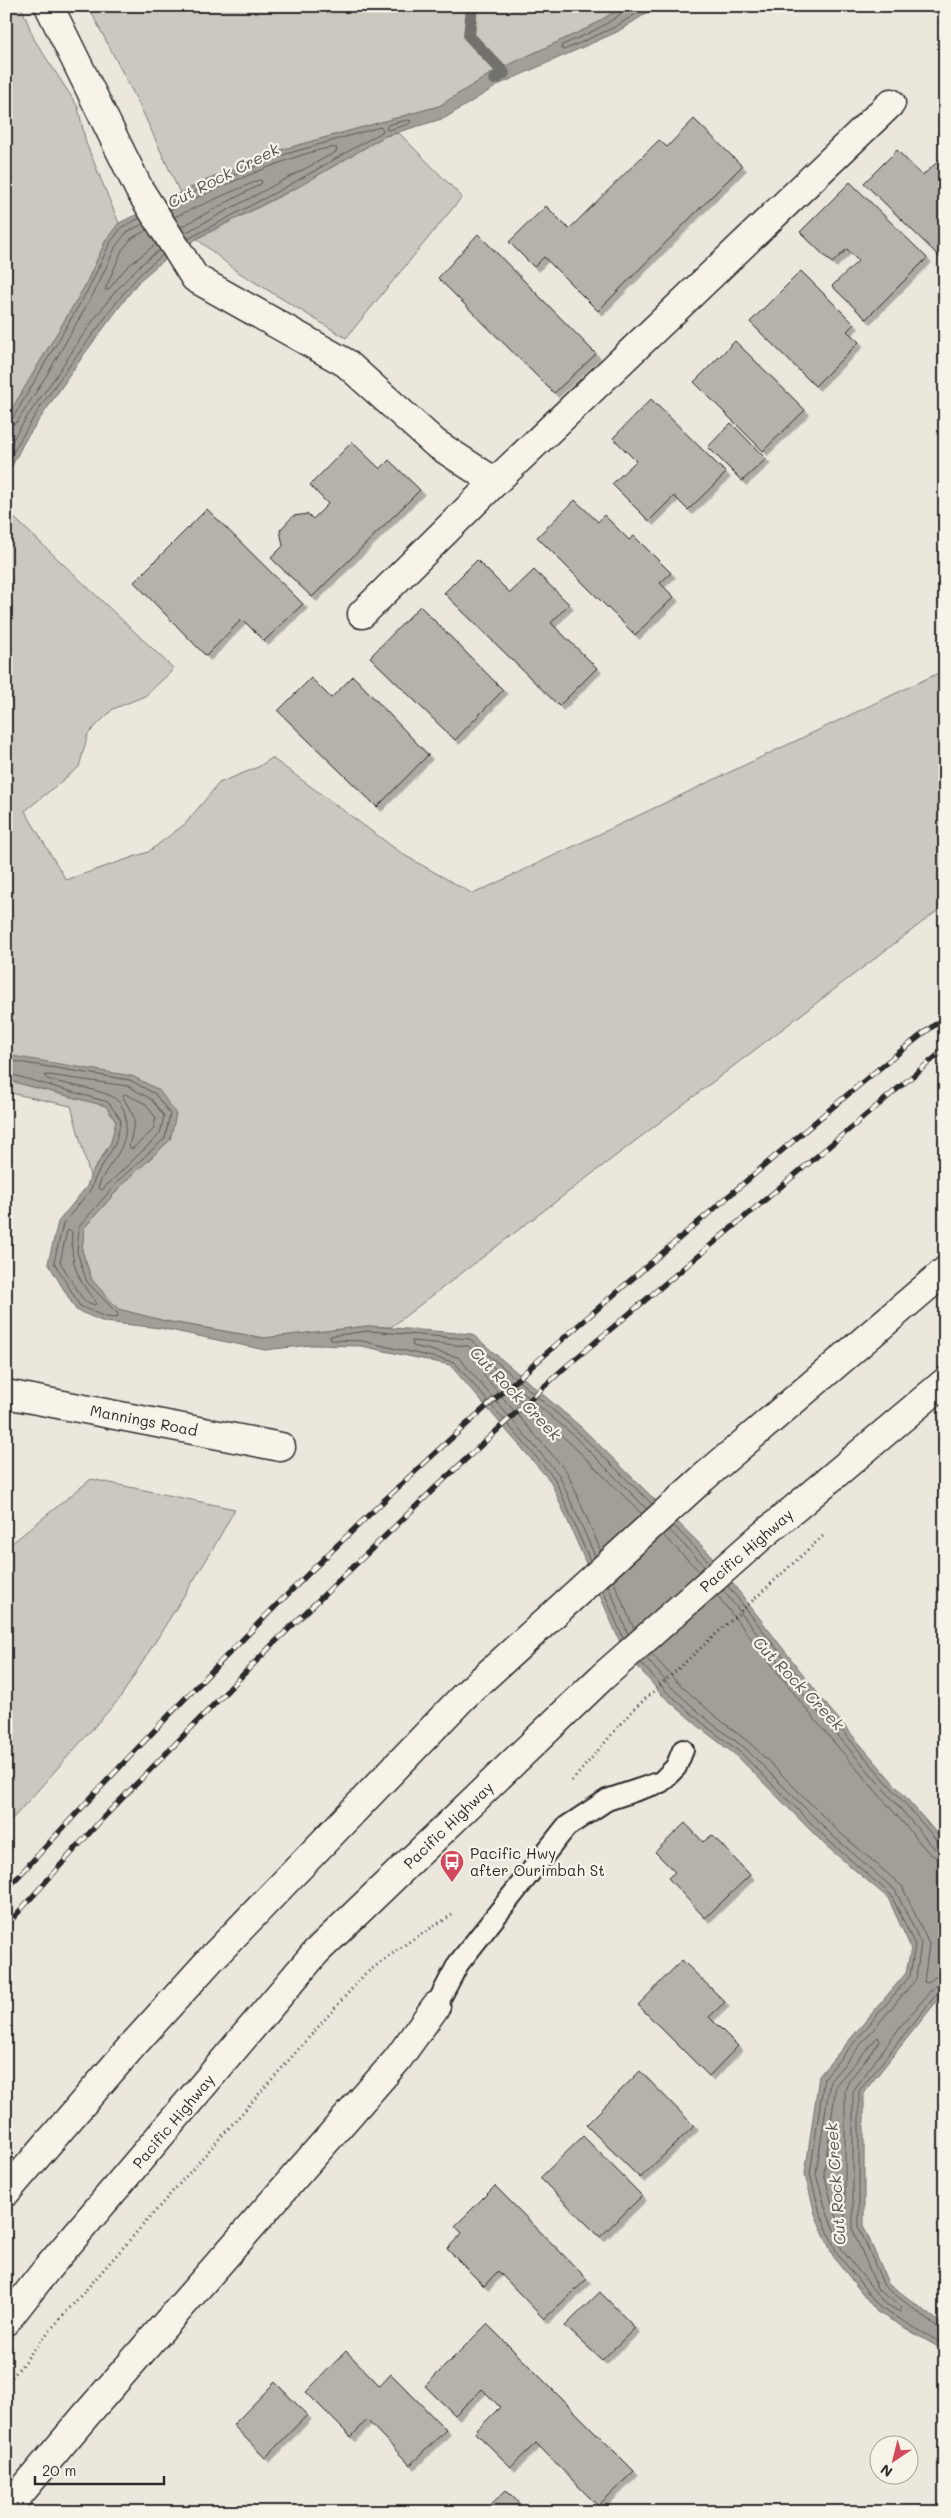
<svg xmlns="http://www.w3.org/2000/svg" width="951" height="2518" font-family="Mali,sans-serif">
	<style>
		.green { fill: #cbc8bf; stroke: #7b7a75 }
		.water { fill: #a29f98; stroke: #72716c }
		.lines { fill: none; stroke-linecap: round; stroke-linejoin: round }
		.shore { stroke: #5b5957; stroke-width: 1 }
		.stream { stroke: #72716c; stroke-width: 12 }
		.building { fill: #b5b2ab; stroke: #2b2b2b; filter: url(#shadow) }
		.lane-casing { stroke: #2b2b2b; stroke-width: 24 }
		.street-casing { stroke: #2b2b2b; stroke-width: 31 }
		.primary-casing { stroke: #2b2b2b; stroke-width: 31 }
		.path { stroke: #2b2b2b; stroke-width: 3; stroke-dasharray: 1 4; stroke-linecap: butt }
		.lane { stroke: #f7f3e8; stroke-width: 20 }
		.street { stroke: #f7f3e8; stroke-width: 28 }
		.primary { stroke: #f7f3e8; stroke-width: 28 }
		.rail-casing { stroke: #2b2b2b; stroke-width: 5.5 }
		.rail { stroke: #f7f3e8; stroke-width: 4; stroke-dasharray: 11; stroke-linecap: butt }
		.labels { text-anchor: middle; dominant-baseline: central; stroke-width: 4.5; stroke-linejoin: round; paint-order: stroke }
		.street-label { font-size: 15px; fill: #2b2b2b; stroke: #f7f3e8 }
		.poi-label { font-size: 15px; fill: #2b2b2b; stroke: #f7f3e8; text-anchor: start }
		.water-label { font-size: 16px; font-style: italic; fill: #555451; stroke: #f7f3e8 }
	</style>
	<defs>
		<filter id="shadow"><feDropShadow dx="4.5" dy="4.5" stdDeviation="0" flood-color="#0004"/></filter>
	</defs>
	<rect width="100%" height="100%" fill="#ebe7dd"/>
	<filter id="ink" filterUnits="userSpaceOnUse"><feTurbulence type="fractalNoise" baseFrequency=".02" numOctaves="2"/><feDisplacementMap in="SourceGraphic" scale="10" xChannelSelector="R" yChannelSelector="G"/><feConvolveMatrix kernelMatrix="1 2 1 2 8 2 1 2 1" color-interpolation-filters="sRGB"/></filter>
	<g filter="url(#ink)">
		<!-- green -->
		<path class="green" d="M6 6H21L34 39 78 107 86 143 119 223 106 240 85 286 6 419Z
			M88 6H624L588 28 495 71 439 106 284 149 180 193 140 106Z
			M399 133 462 197 346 338 235 270 197 239 298 187 385 136Z
			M6 510 174 669 145 696 113 709 88 734 79 767 25 811 66 880 148 852 185 824 219 783 258 767 272 758 404 855 473 894 945 670V905L391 1327 368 1326 265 1338 165 1321 118 1309 92 1280 82 1251 84 1228 123 1184 170 1140 62 1066 6 1055Z
			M6 1077 14 1082 106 1106 116 1122 111 1142 90 1176 71 1106 6 1092Z
			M91 1479 235 1509 210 1554 120 1698 6 1826V1548Z"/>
		<!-- water -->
		<path class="water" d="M624 6H658L617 32 500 84 445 118 385 136 298 187 204 234 160 263 139 281 85 353 24 442 6 478V419L85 286 106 240 119 223 207 180 284 149 439 106 495 71 588 28Z
			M6 1055 132 1076 159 1090 176 1114 170 1140 123 1184 84 1228 82 1251 92 1280 118 1309 165 1321 264 1338 368 1326 472 1334 581 1427 709 1553 829 1708 945 1843V1991L864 2092V2227L888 2283 945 2326V2351L877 2312 833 2256 815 2214 805 2174 819 2076 906 1973 911 1948 888 1898 825 1845 737 1756 703 1730 661 1694 623 1649 551 1482 450 1365 361 1346 311 1345 265 1350 160 1328 104 1322 76 1310 48 1263 58 1222 87 1186 90 1176 111 1143 116 1122 106 1106 14 1082 6 1077Z"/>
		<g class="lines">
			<!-- shore -->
			<path class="shore" d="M626 6C624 19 574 40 562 45L561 49 564 50 615 27 648 6
				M408 120 411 121 409 124 389 130 386 129 388 125Z
				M167 205 209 185 286 154 380 127 383 129 382 132 295 182 188 239
				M170 210C195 198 316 143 337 148L336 152 185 233
				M174 217 259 180 262 181 261 184 181 227
				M147 230 132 238 122 250 105 290H108L126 268 156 244
				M6 420 13 418 89 288 110 243 122 227 140 218
				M6 427 17 422 48 373 95 291 116 246 127 232 143 224
				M6 452C19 426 37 403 54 379 82 337 118 277 160 250
				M6 466C30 418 64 372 97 329 117 302 135 274 163 255
				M6 1060 130 1080 155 1094 170 1114 165 1138 119 1180 79 1227 77 1252 87 1282 118 1314 117 1318 105 1317 80 1306 54 1262 63 1224 91 1189 95 1178 115 1144 121 1120 108 1102 6 1073
				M48 1075 128 1086 151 1099 164 1116 160 1134 102 1190 98 1188C102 1173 114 1162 121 1148 128 1132 130 1105 111 1096 94 1088 66 1085 47 1079L45 1076Z
				M125 1094 146 1104 156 1118 153 1130 132 1149 129 1147 135 1119 123 1097Z
				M70 1230 72 1232C70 1261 77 1280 96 1302L95 1305 84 1301 60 1262 67 1231Z
				M673 1525 709 1562
				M669 1530 705 1566
				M663 1535 699 1571
				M601 1551 567 1472 484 1376V1373L488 1372 568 1441 642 1514
				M595 1556 559 1475 458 1357 413 1346 412 1341 468 1346 573 1435 647 1509
				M590 1561 555 1479 454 1362 362 1341 331 1340 330 1336 368 1331 470 1339 577 1431 652 1504
				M613 1580 634 1629
				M608 1585 628 1634
				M728 1586 826 1712 939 1843 945 1845
				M603 1590 623 1638
				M723 1590 821 1716 934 1848 945 1852
				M717 1595 815 1720 928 1852 935 1857 945 1859
				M651 1653 675 1680 715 1716 750 1743 838 1831 902 1886 929 1944 924 1982 927 1983 935 1977 945 1975
				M646 1658 670 1686 710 1722 745 1748 833 1836 895 1890 921 1943 916 1979 830 2081 816 2174 826 2210 842 2250 884 2303 900 2312 902 2307 878 2290 853 2230V2091L900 2027 934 1987 945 1982
				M641 1663 665 1690 706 1726 741 1753 829 1841 891 1895 915 1945 910 1976 824 2078 810 2174 820 2213 837 2253 880 2308 945 2345
				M945 1989 939 1991 859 2091V2227L884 2286 940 2329 945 2330
				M878 2037 880 2041 849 2081 845 2090V2225L842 2228 833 2208 824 2173 836 2085Z"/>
			<!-- stream -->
			<path class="stream" d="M472 6 469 36 504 73 495 79"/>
		</g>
		<!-- building -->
		<path class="building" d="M694 119 742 166 598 311 544 257 534 267 509 242 546 206 569 229 659 140 667 147Z
			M897 150 922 176 945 155V262L864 183Z
			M850 182 927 258 866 319 832 286 858 261 847 249 832 263 800 232Z
			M478 234 596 354 554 393 438 278Z
			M801 271 854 324 847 331 859 342 815 386 750 322Z
			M735 341 805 410 763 451 694 382Z
			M651 399 726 473 688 510 674 496 649 521 612 484 636 461 613 438Z
			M731 423 766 459 742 481 708 447Z
			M352 442 380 469 389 460 420 490 312 597 271 558 283 546 280 530 293 516 308 514 313 519 328 504 310 485Z
			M575 500 598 522 604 515 629 540 634 536 671 573 660 583 674 597 635 635 537 537Z
			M207 509 303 604 264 641 242 619 206 656 134 582Z
			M477 560 510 593 534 570 569 604 551 623 597 668 559 706 444 593Z
			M420 606 503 690 455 740 370 657Z
			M353 676 428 755 377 807 278 711 311 678 331 698Z
			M685 1823 703 1842 712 1835 750 1875 705 1918 668 1878 675 1872 655 1852Z
			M682 1960 725 2002 709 2017 738 2046 709 2076 638 2005Z
			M640 2071 694 2126 640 2178 586 2125Z
			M583 2136 642 2196 600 2237 540 2178Z
			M495 2186 587 2279 544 2319 498 2271 484 2286 447 2249 462 2233 455 2226Z
			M600 2292 635 2328 602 2360 565 2326Z
			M487 2324 634 2471 598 2506 536 2443 511 2467 475 2432 500 2407 482 2389 455 2415 425 2386Z
			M346 2351 380 2386 391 2374 446 2430 410 2465 367 2420 351 2437 306 2392Z
			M275 2382 307 2415 265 2458 233 2425Z
			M506 2490 528 2512H483Z"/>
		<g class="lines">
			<defs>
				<path id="lane" d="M436 2006 458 1964 566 1827 607 1800 661 1782 676 1767 683 1750"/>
				<path id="street" d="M49 6 139 189 195 278 346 363 435 443 495 482
					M362 614 495 482 891 103
					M6 1394 281 1447
					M6 2510 86 2415 397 2060 436 2006"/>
				<path id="primary" d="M6 2192 133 2045 210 1960 463 1697 703 1478 945 1271
					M6 2321 46 2270 316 1952 601 1678 756 1541 945 1382"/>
			</defs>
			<!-- lane casing -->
			<use href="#lane" class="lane-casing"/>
			<!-- street casing -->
			<use href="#street" class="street-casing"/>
			<!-- primary casing -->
			<use href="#primary" class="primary-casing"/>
			<!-- path -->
			<path class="path" d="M572 1781 631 1712 823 1536
				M6 2385 44 2337 365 1974 410 1941 455 1913"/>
			<!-- lane -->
			<use href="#lane" class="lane"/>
			<!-- street -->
			<use href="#street" class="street"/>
			<!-- primary -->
			<use href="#primary" class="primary"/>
			<defs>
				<path id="rail" d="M6 1890C139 1744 276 1600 421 1466 513 1381 607 1300 702 1219 782 1151 861 1080 945 1017
					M6 1926 102 1819 272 1645 437 1486 562 1370 945 1049"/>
			</defs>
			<!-- rail casing -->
			<use href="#rail" class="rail-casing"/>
			<!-- rail -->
			<use href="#rail" class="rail"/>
		</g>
	</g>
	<!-- icons -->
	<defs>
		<symbol id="bus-pin" viewBox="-11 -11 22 30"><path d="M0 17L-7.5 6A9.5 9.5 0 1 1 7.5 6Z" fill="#d1495b" stroke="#f7f3e8"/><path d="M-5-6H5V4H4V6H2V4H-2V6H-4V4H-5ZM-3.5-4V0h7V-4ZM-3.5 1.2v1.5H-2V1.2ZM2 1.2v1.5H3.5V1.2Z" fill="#fff"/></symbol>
	</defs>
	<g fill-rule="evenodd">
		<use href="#bus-pin" x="438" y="1848" width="28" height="38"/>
	</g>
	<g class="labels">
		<!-- street labels -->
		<g class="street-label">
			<text transform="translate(144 1420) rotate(11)">Mannings Road</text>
			<text transform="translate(746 1550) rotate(-41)">Pacific Highway</text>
			<text transform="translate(448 1825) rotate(-44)">Pacific Highway</text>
			<text transform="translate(173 2121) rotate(-50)">Pacific Highway</text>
		</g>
		<!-- poi labels -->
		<g class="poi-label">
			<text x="470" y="1853">Pacific Hwy<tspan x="470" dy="17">after Ourimbah St</tspan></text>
		</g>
		<!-- water labels -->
		<g class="water-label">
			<text transform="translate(223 175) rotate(-27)">Cut Rock Creek</text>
			<text transform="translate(516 1393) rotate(46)">Cut Rock Creek</text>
			<text transform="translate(799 1683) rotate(46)">Cut Rock Creek</text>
			<text transform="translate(835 2184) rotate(-94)">Cut Rock Creek</text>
		</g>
	</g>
	<!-- margin -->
	<rect width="951" height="2518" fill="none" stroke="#f7f3e8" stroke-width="25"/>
	<rect x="12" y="12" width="926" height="2493" fill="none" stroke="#2b2b2b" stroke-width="2" filter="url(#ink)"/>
	<!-- north arrow -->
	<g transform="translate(894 2460) rotate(215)"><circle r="24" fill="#f7f3e8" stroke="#a5a39c"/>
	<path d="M0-4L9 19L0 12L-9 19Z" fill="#d1495b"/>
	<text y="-8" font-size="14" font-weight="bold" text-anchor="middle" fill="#2b2b2b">N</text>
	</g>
	<!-- scale -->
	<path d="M35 2476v8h129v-8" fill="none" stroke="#2b2b2b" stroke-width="2.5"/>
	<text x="42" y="2476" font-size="15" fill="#2b2b2b" stroke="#f7f3e8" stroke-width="4" paint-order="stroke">20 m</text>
</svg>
